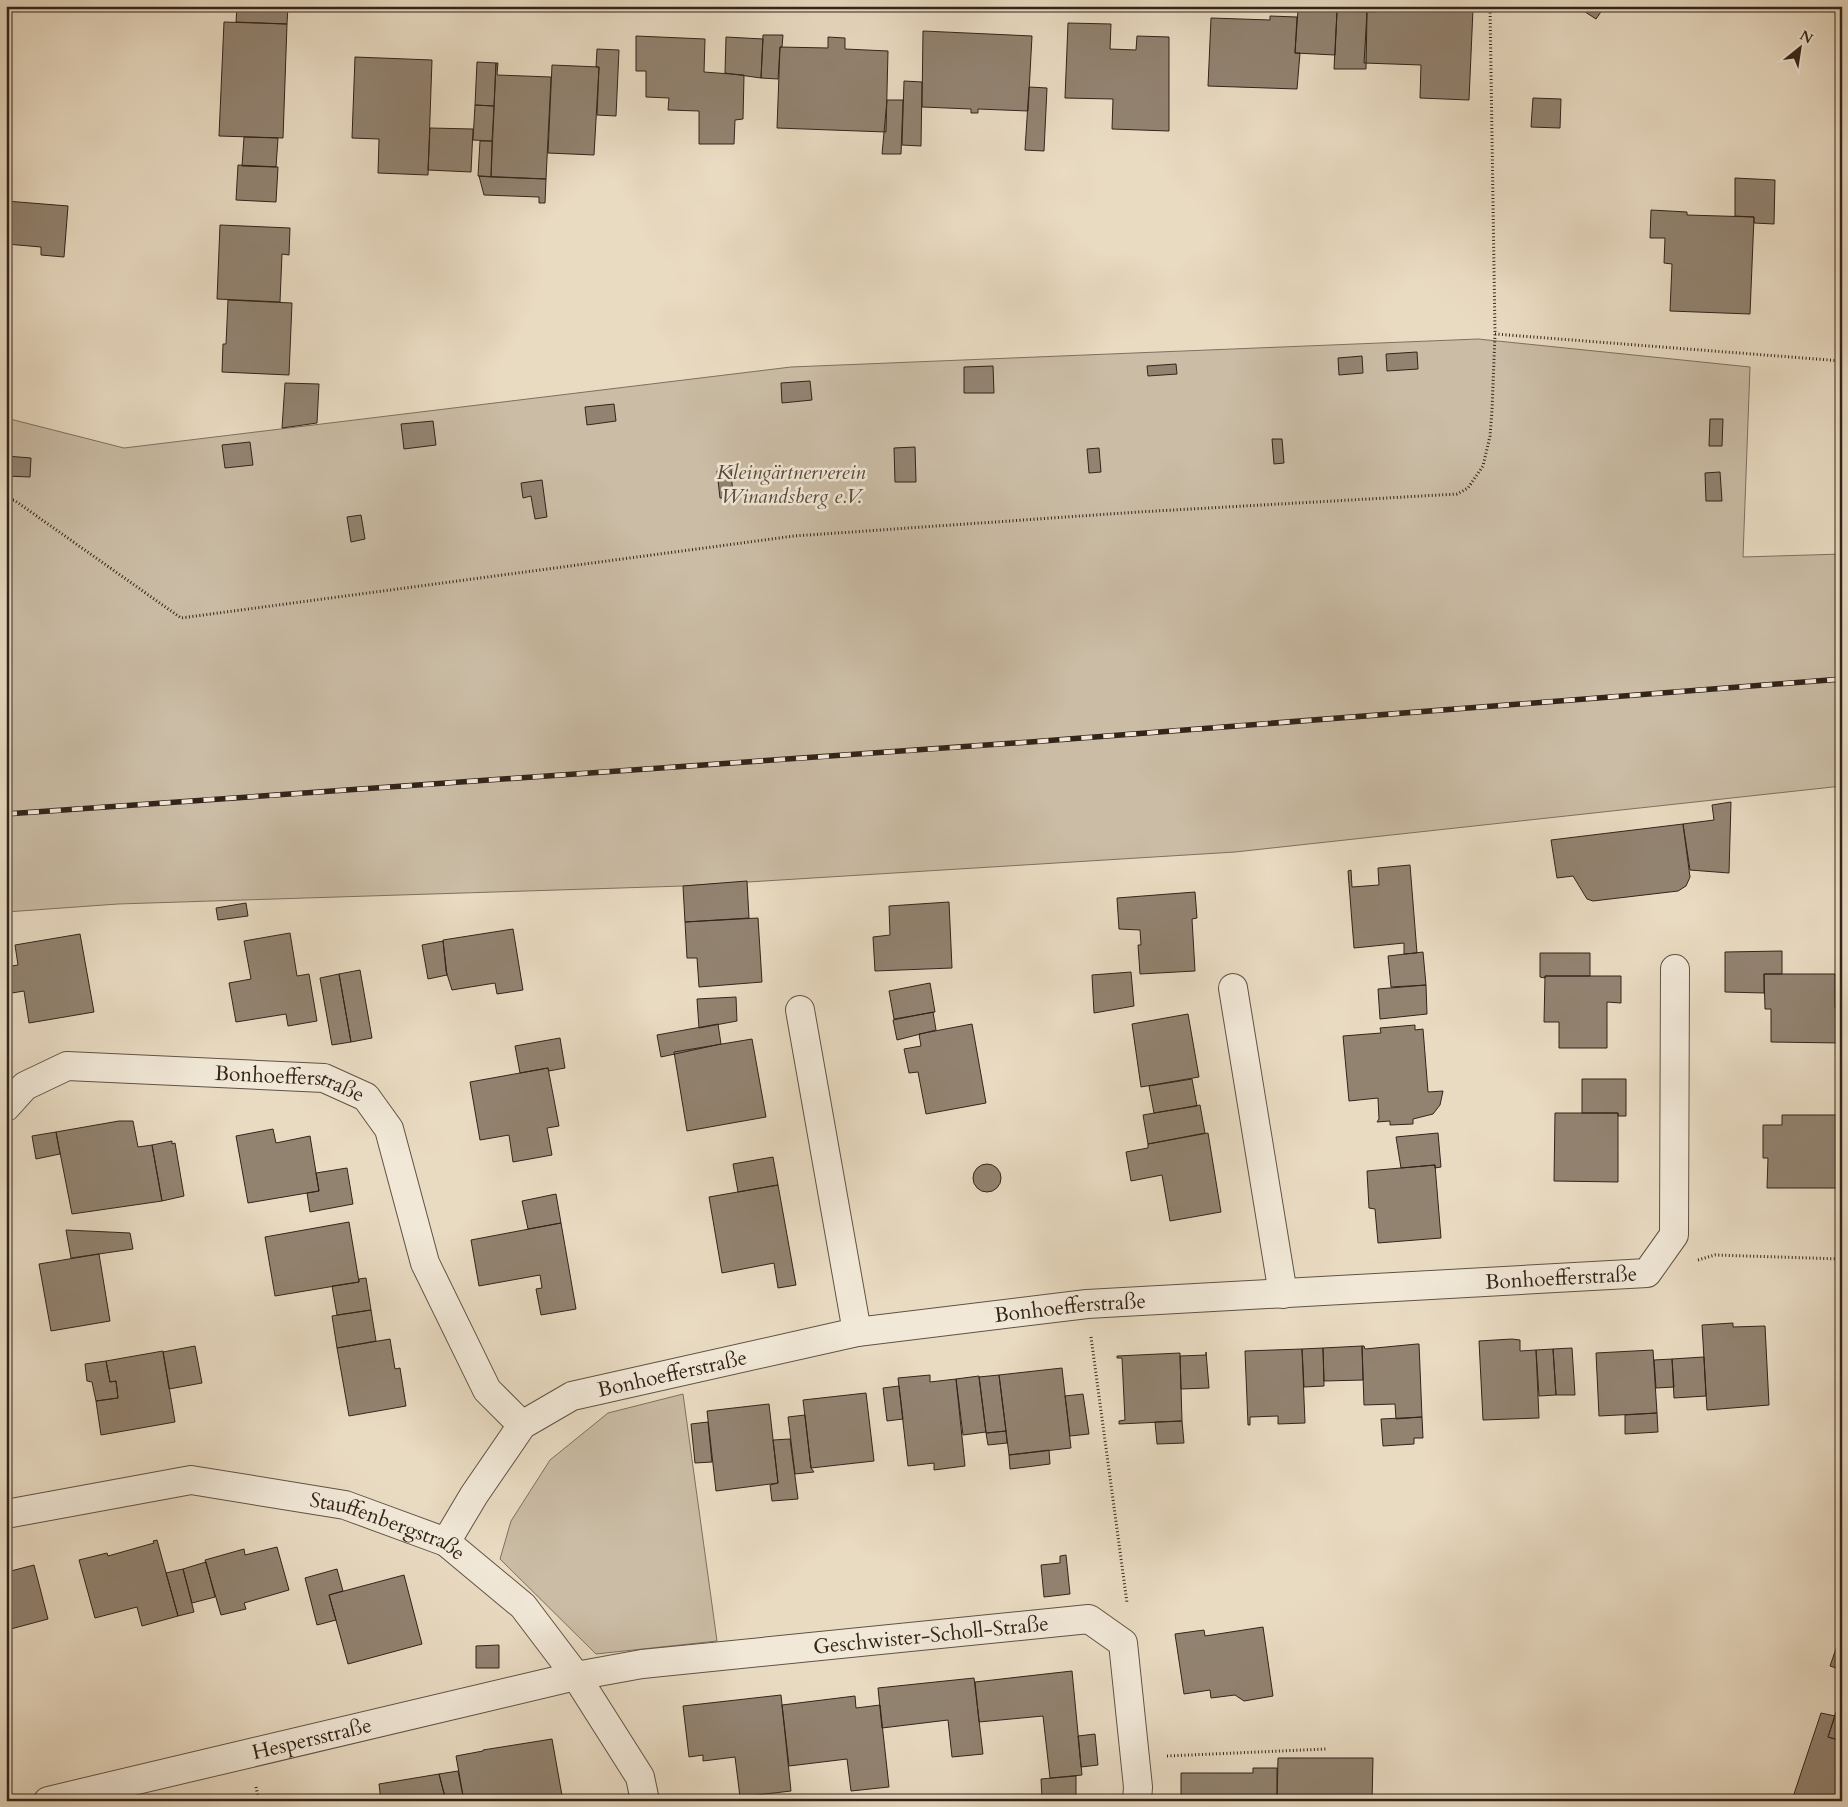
<svg xmlns="http://www.w3.org/2000/svg" width="1848" height="1807" font-family="Cardo,serif">
	<style>
		.green { fill: #cabca5; stroke: #7e7060 }
		.building { fill: #928371; stroke: #33241a }
		.lines { fill: none; stroke-linecap: round; stroke-linejoin: round }
		.minor-casing { stroke: #605244; stroke-width: 30 }
		.path { stroke: #33241a; stroke-width: 3; stroke-dasharray: 1 2.5; stroke-linecap: butt }
		.minor { stroke: #f1e8d7; stroke-width: 28 }
		.rail-casing { stroke: #33241a; stroke-width: 5.5 }
		.rail { stroke: #f1e8d7; stroke-width: 4; stroke-dasharray: 11; stroke-linecap: butt }
		.labels { text-anchor: middle; dominant-baseline: central; stroke-width: 5; stroke-linejoin: round; paint-order: stroke }
		.park-label { font-size: 21px; font-style: italic; fill: #594a3d; stroke: #f1e8d7 }
		.street-label { font-size: 21px; fill: #33241a; stroke: #f1e8d7 }
	</style>
	<rect width="100%" height="100%" fill="#e9dbc2"/>
	<filter id="stains"><feTurbulence type="fractalNoise" baseFrequency=".004" numOctaves="4"/><feColorMatrix values="0 0 0 0 .2 0 0 0 0 .09 0 0 0 0 .02 0 0 0 .5 -.17"/></filter>
	<radialGradient id="worn" r=".72"><stop offset=".6" stop-color="#630" stop-opacity="0"/><stop offset="1" stop-color="#630" stop-opacity=".3"/></radialGradient>
	<!-- green -->
	<path class="green" d="M1478 339 1750 367 1743 557 1842 554V786L1235 852 683 886 118 904 6 912V418L124 448 791 367Z
		M683 1394 717 1641 596 1654 500 1559 511 1521 550 1460 608 1413Z"/>
	<!-- building -->
	<path class="building" d="M237 6H288L287 24 236 22Z
		M1375 6H1463V9H1473L1469 100 1420 98 1421 65 1364 63 1367 12H1375Z
		M1576 6H1605L1596 19Z
		M1298 10 1337 11 1335 55 1295 53Z
		M1337 11 1367 12 1366 69H1334Z
		M1270 16 1297 17 1295 53H1300L1297 89 1208 86 1211 18 1270 20Z
		M224 22 287 24 283 138 219 136Z
		M1068 23 1111 24 1110 49 1136 50 1137 36 1169 37V131L1112 129 1113 99 1065 98Z
		M923 31 1032 36 1028 111 978 109V113H971V109L922 107Z
		M763 35H783L782 47H780L778 79 761 78Z
		M636 36 705 39 704 72 744 75 743 119 735 120 734 144H699V111L668 110 669 98 646 97V71H636Z
		M726 37 763 39 761 78 725 73Z
		M828 37 845 38V49L888 51 886 132 777 128 780 47 828 48Z
		M597 49 619 50 616 116 597 115 599 67H596Z
		M355 57 432 60 428 175 378 173 379 139 352 138Z
		M477 62 496 63 494 106 475 105Z
		M496 63H498L497 75 551 77 546 179 491 177Z
		M552 65 599 67 594 155 548 153Z
		M904 81 922 82 921 146 902 145Z
		M1029 87 1047 88 1044 151 1025 150Z
		M1533 98 1561 99 1560 128 1531 127Z
		M887 100H903L901 154H882Z
		M475 105 494 106 492 141 473 140Z
		M430 128 473 129 471 172 428 170Z
		M244 137 278 138 276 167 242 166Z
		M480 141H492L491 177 478 176Z
		M238 165 278 167 276 202 236 200Z
		M479 176 546 179 545 203H539V197L484 195Z
		M1735 178 1775 180 1774 224 1754 223V217L1735 216Z
		M6 201 68 206 64 257 41 255V247L6 244Z
		M1651 210 1687 212V215L1754 217 1750 314 1670 311 1672 264 1664 263 1665 238H1650Z
		M220 225 290 228 289 255 282 254 280 302 217 299Z
		M228 300 292 303 289 375 222 372 223 344H226Z
		M1417 352 1418 369 1387 371 1386 354Z
		M1362 356 1363 373 1339 375 1338 358Z
		M1176 364 1177 374 1148 376 1147 366Z
		M993 366 994 393H964V367Z
		M810 381 812 400 782 403 781 383Z
		M285 383 319 384 317 423 282 428Z
		M614 404 616 421 587 425 585 407Z
		M1710 419H1723L1722 446H1709Z
		M433 421 436 445 404 449 401 424Z
		M1272 439H1282L1284 463 1274 464Z
		M250 442 253 465 225 468 222 445Z
		M915 447 916 482H895L894 448Z
		M1099 448 1101 472 1089 473 1087 449Z
		M6 456 31 458 30 477 6 476Z
		M731 469 733 497 720 498 717 471Z
		M1720 472 1722 501H1706L1705 473Z
		M542 480 547 517 535 519 531 496 523 498 521 483Z
		M361 515 365 539 351 542 347 517Z
		M1731 802 1729 873 1690 870 1683 824 1714 820 1712 805Z
		M1683 824 1690 877 1686 886 1678 891 1593 901 1587 899 1573 876 1557 878 1551 840Z
		M1410 865 1417 953 1404 954V943L1354 948 1348 871 1351 870 1352 887 1379 885 1378 868Z
		M747 881 749 918 685 922 683 886Z
		M1195 892 1197 918 1192 919 1195 971 1140 974 1138 945H1141L1140 930 1119 929 1117 898Z
		M949 902 952 968 875 971 873 937 890 935 889 906Z
		M246 903 248 916 218 920 216 908Z
		M758 918 762 982 699 987 697 958H687L685 922Z
		M513 929 523 990 497 994 495 983 452 990 446 971 443 940Z
		M290 933 297 976 309 974 317 1021 288 1026 286 1014 236 1022 229 983 251 979 244 941Z
		M80 934 94 1012 29 1023 24 991 6 994V967L18 965 15 945Z
		M443 941 447 975 428 979 422 945Z
		M1782 951V974H1764V993L1725 992V952Z
		M1423 952 1426 985 1391 987 1388 956Z
		M1540 953H1590V976H1545V978L1540 977Z
		M360 970 372 1038 351 1042 339 974Z
		M1131 972 1134 1006 1094 1013 1092 975Z
		M339 974 351 1042 332 1045 320 978Z
		M1764 974H1835V1007H1842V1043L1771 1042V1009H1765Z
		M1545 976H1621V1003L1607 1002V1048H1559V1022H1544Z
		M930 983 935 1012 894 1019 889 991Z
		M1426 985 1427 1014 1380 1019 1378 989Z
		M736 997 737 1021 699 1028 697 999Z
		M933 1012 936 1030 897 1040 893 1020Z
		M1188 1014 1199 1077 1141 1087 1132 1024Z
		M718 1024 721 1044 661 1057 657 1035Z
		M972 1024 986 1103 926 1114 918 1072 909 1073 904 1049 921 1046 919 1034Z
		M1415 1025V1030L1423 1029 1428 1092 1443 1091 1440 1105 1433 1114 1413 1119V1124L1390 1125V1121L1377 1122 1379 1119 1378 1098 1349 1101 1343 1036 1381 1033 1380 1028Z
		M560 1038 565 1068 549 1071 548 1068 520 1073 515 1046Z
		M752 1039 766 1117 687 1131 674 1052Z
		M548 1068 559 1126 547 1128 552 1155 513 1162 509 1135 480 1140 470 1082Z
		M1192 1079 1197 1106 1154 1113 1149 1086Z
		M1582 1079H1626V1116H1618V1113H1582Z
		M1200 1105 1205 1133 1148 1144 1143 1115Z
		M1555 1113H1618V1182L1554 1181Z
		M1782 1115H1838L1839 1138H1842V1188H1767L1768 1158H1763V1125H1782Z
		M119 1121H133L138 1147 152 1145 162 1201 72 1214 56 1132Z
		M273 1129 276 1143 310 1136 319 1191 248 1203 236 1136Z
		M56 1132 60 1154 36 1159 32 1136Z
		M1208 1133 1221 1212 1170 1221 1162 1175 1131 1181 1126 1152 1148 1148V1144Z
		M1438 1133 1441 1167 1435 1168V1165L1401 1168 1396 1137Z
		M172 1141V1144L175 1143 184 1196 162 1201 152 1145Z
		M773 1157 778 1185 738 1192 733 1164Z
		M973 1178a14 14 0 1 1 28 0a14 14 0 1 1-28 0Z
		M1435 1165 1441 1238 1378 1243 1375 1209 1369 1208 1367 1171Z
		M347 1168 353 1204 310 1212 307 1193 319 1191 316 1173Z
		M778 1185 796 1285 778 1288 774 1263 722 1273 709 1197Z
		M556 1194 561 1223 528 1229 522 1201Z
		M349 1222 359 1282 275 1296 265 1237Z
		M561 1223 576 1309 541 1315 536 1289 542 1288 540 1275 479 1286 471 1240Z
		M66 1230 130 1233 133 1249 71 1258Z
		M99 1254 110 1321 51 1331 39 1264Z
		M366 1278 371 1310 337 1315 332 1286 359 1282V1279Z
		M371 1310 376 1341 337 1348 332 1316Z
		M1733 1323V1327L1765 1326 1769 1405 1707 1410 1702 1325Z
		M390 1339 395 1369 400 1368 406 1406 349 1416 337 1348Z
		M1512 1339 1520 1340V1351L1536 1350 1539 1418 1483 1420 1479 1341Z
		M1417 1344H1419L1422 1417 1396 1419 1395 1404 1364 1405 1362 1346H1364L1365 1349Z
		M195 1346 202 1383 169 1389 163 1352Z
		M1362 1346 1363 1380 1324 1381 1323 1348Z
		M1323 1348 1324 1386 1304 1387 1302 1349Z
		M1572 1348 1575 1395H1556L1553 1349Z
		M1302 1349 1305 1423 1278 1424V1416L1250 1417V1425H1248L1245 1351Z
		M1553 1349 1556 1395 1539 1396 1536 1350Z
		M1653 1350 1657 1413 1599 1416 1596 1353Z
		M163 1351 175 1422 101 1435 96 1401 118 1398 116 1381 110 1382 106 1361Z
		M1206 1352 1209 1388 1181 1389 1180 1356 1206 1355Z
		M1180 1353 1182 1421 1119 1424V1421L1125 1420 1122 1358H1117V1356Z
		M1704 1357 1706 1396 1674 1398 1672 1359Z
		M1672 1359 1674 1387 1656 1388 1654 1360Z
		M106 1361 110 1382 116 1381 118 1398 96 1401 92 1382 87 1381 85 1364Z
		M1062 1368 1071 1448 1009 1455 999 1375Z
		M930 1375V1382L956 1379 965 1466 934 1470V1463L908 1466 898 1378Z
		M999 1375 1006 1431 986 1433 979 1377Z
		M979 1376 986 1432 963 1435 956 1379Z
		M899 1386 903 1419 887 1421 883 1388Z
		M866 1393 874 1461 811 1468 803 1400Z
		M1083 1394 1089 1434 1070 1436 1065 1396Z
		M769 1404 778 1483 716 1491 707 1411Z
		M1657 1413 1658 1432 1625 1434V1415Z
		M805 1415 811 1468 814 1472 795 1474 788 1417Z
		M1422 1417 1423 1438H1414V1444L1383 1446 1381 1419Z
		M1182 1421 1184 1443 1157 1444 1155 1422Z
		M708 1422 712 1462 695 1463 691 1424Z
		M1006 1431 1007 1443 988 1445 986 1433Z
		M790 1439 798 1499 772 1501 770 1485 778 1483 773 1440Z
		M1049 1450 1050 1464 1010 1469 1009 1455Z
		M157 1540 178 1616 142 1626 137 1607 95 1618 79 1560 107 1553 108 1556 154 1543 153 1541Z
		M277 1547 289 1590 244 1603 246 1609 221 1615 205 1560 244 1549 245 1555Z
		M1066 1555 1070 1594 1044 1597 1041 1565 1060 1563V1556Z
		M206 1562 215 1597 192 1603 183 1569Z
		M34 1565 48 1619 7 1630V1572Z
		M183 1569 194 1612 178 1616 166 1573Z
		M337 1569 343 1591 329 1595 336 1620 317 1625 305 1578Z
		M404 1575 422 1644 348 1664 329 1595Z
		M1263 1627 1273 1696 1244 1701 1235 1695 1211 1698 1210 1690 1184 1694 1175 1634 1204 1630 1205 1636Z
		M1838 1643H1842V1670L1830 1666Z
		M499 1645V1668H476V1646Z
		M1072 1671 1082 1775 1050 1778 1043 1716 979 1722 975 1682Z
		M974 1678 983 1754 952 1757 948 1720 882 1728 878 1688Z
		M1842 1693V1717L1835 1715Z
		M781 1695 791 1791 740 1797 735 1757 703 1761V1755L689 1757 683 1706Z
		M855 1696 856 1708 880 1705 889 1787 851 1791 847 1759 789 1766 782 1705Z
		M1821 1713 1835 1716 1828 1737 1842 1741V1801L1792 1800Z
		M1835 1715 1842 1717V1741L1828 1737Z
		M1095 1734 1098 1765 1081 1767 1078 1736Z
		M552 1739 563 1801H528L527 1796 504 1801H464L456 1756 483 1751V1750Z
		M1278 1758H1373L1372 1801H1277Z
		M1253 1768H1277V1801H1181V1773H1253Z
		M458 1771 464 1801H446L439 1774Z
		M439 1774 446 1801H381L379 1784Z
		M1076 1776V1798H1042L1041 1779Z
		M1042 1798H1076L1077 1801H1042Z"/>
	<g class="lines">
		<defs>
			<g id="minor">
				<path d="M1233 988 1283 1294"/>
				<path d="M800 1010 857 1332"/>
				<path id="s1" d="M6 1107 25 1086 67 1066 324 1078 366 1097 389 1129 425 1263 487 1390 522 1425"/>
				<path id="s2" d="M6 1514 191 1480 345 1505 446 1542 523 1606 576 1676 640 1777 645 1801"/>
				<path id="s3" d="M446 1542 474 1495 522 1425 572 1396 857 1332 1087 1304 1647 1273 1674 1235 1675 969"/>
				<path id="s4" d="M48 1801 576 1676 642 1664 1089 1619 1123 1643 1138 1787 1137 1801"/>
			</g>
		</defs>
		<!-- minor casing -->
		<use href="#minor" class="minor-casing"/>
		<!-- path -->
		<path class="path" d="M1495 334 1842 361
			M6 500H14L181 618 794 536 1138 512 1457 494 1468 488 1483 466 1490 436 1492 410 1495 334 1490 6
			M1698 1260 1715 1255 1842 1259
			M1091 1337 1127 1603
			M1167 1756 1326 1749
			M256 1787 259 1801"/>
		<!-- minor -->
		<use href="#minor" class="minor"/>
		<defs>
			<path id="rail" d="M6 814 1030 742 1842 679"/>
		</defs>
		<!-- rail casing -->
		<use href="#rail" class="rail-casing"/>
		<!-- rail -->
		<use href="#rail" class="rail"/>
	</g>
	<g class="labels">
		<!-- park labels -->
		<g class="park-label">
			<text x="791" y="472">Kleingärtnerverein<tspan x="791" dy="24">Winandsberg e.V.</tspan></text>
		</g>
		<!-- street labels -->
		<g class="street-label">
			<text stroke="none"><textPath href="#s1" startOffset="299">Bonhoefferstraße</textPath></text>
			<text stroke="none"><textPath href="#s3" startOffset="1196">Bonhoefferstraße</textPath></text>
			<text stroke="none"><textPath href="#s3" startOffset="704">Bonhoefferstraße</textPath></text>
			<text stroke="none"><textPath href="#s3" startOffset="300">Bonhoefferstraße</textPath></text>
			<text stroke="none"><textPath href="#s2" startOffset="391">Stauffenbergstraße</textPath></text>
			<text stroke="none"><textPath href="#s4" startOffset="900">Geschwister-Scholl-Straße</textPath></text>
			<text stroke="none"><textPath href="#s4" startOffset="271">Hespersstraße</textPath></text>
		</g>
	</g>
	<!-- margin -->
	<rect width="1848" height="1807" fill="none" stroke="#e9dbc2" stroke-width="25"/>
	<rect x="8" y="8" width="1833" height="1792" fill="none" stroke="#33241a" stroke-width="2.5"/>
	<rect x="12" y="12" width="1823" height="1782" fill="none" stroke="#33241a"/>
	<!-- north arrow -->
	<g transform="translate(1800 48) rotate(30)" stroke="#f1e8d7" stroke-width="4" paint-order="stroke">
	<path d="M0-4L9 19L0 12L-9 19Z" fill="#33241a"/>
	<text y="-8" font-size="14" font-weight="bold" text-anchor="middle" fill="#33241a">N</text>
	</g>
	<rect width="100%" height="100%" filter="url(#stains)"/>
	<rect width="100%" height="100%" fill="url(#worn)"/>
</svg>
